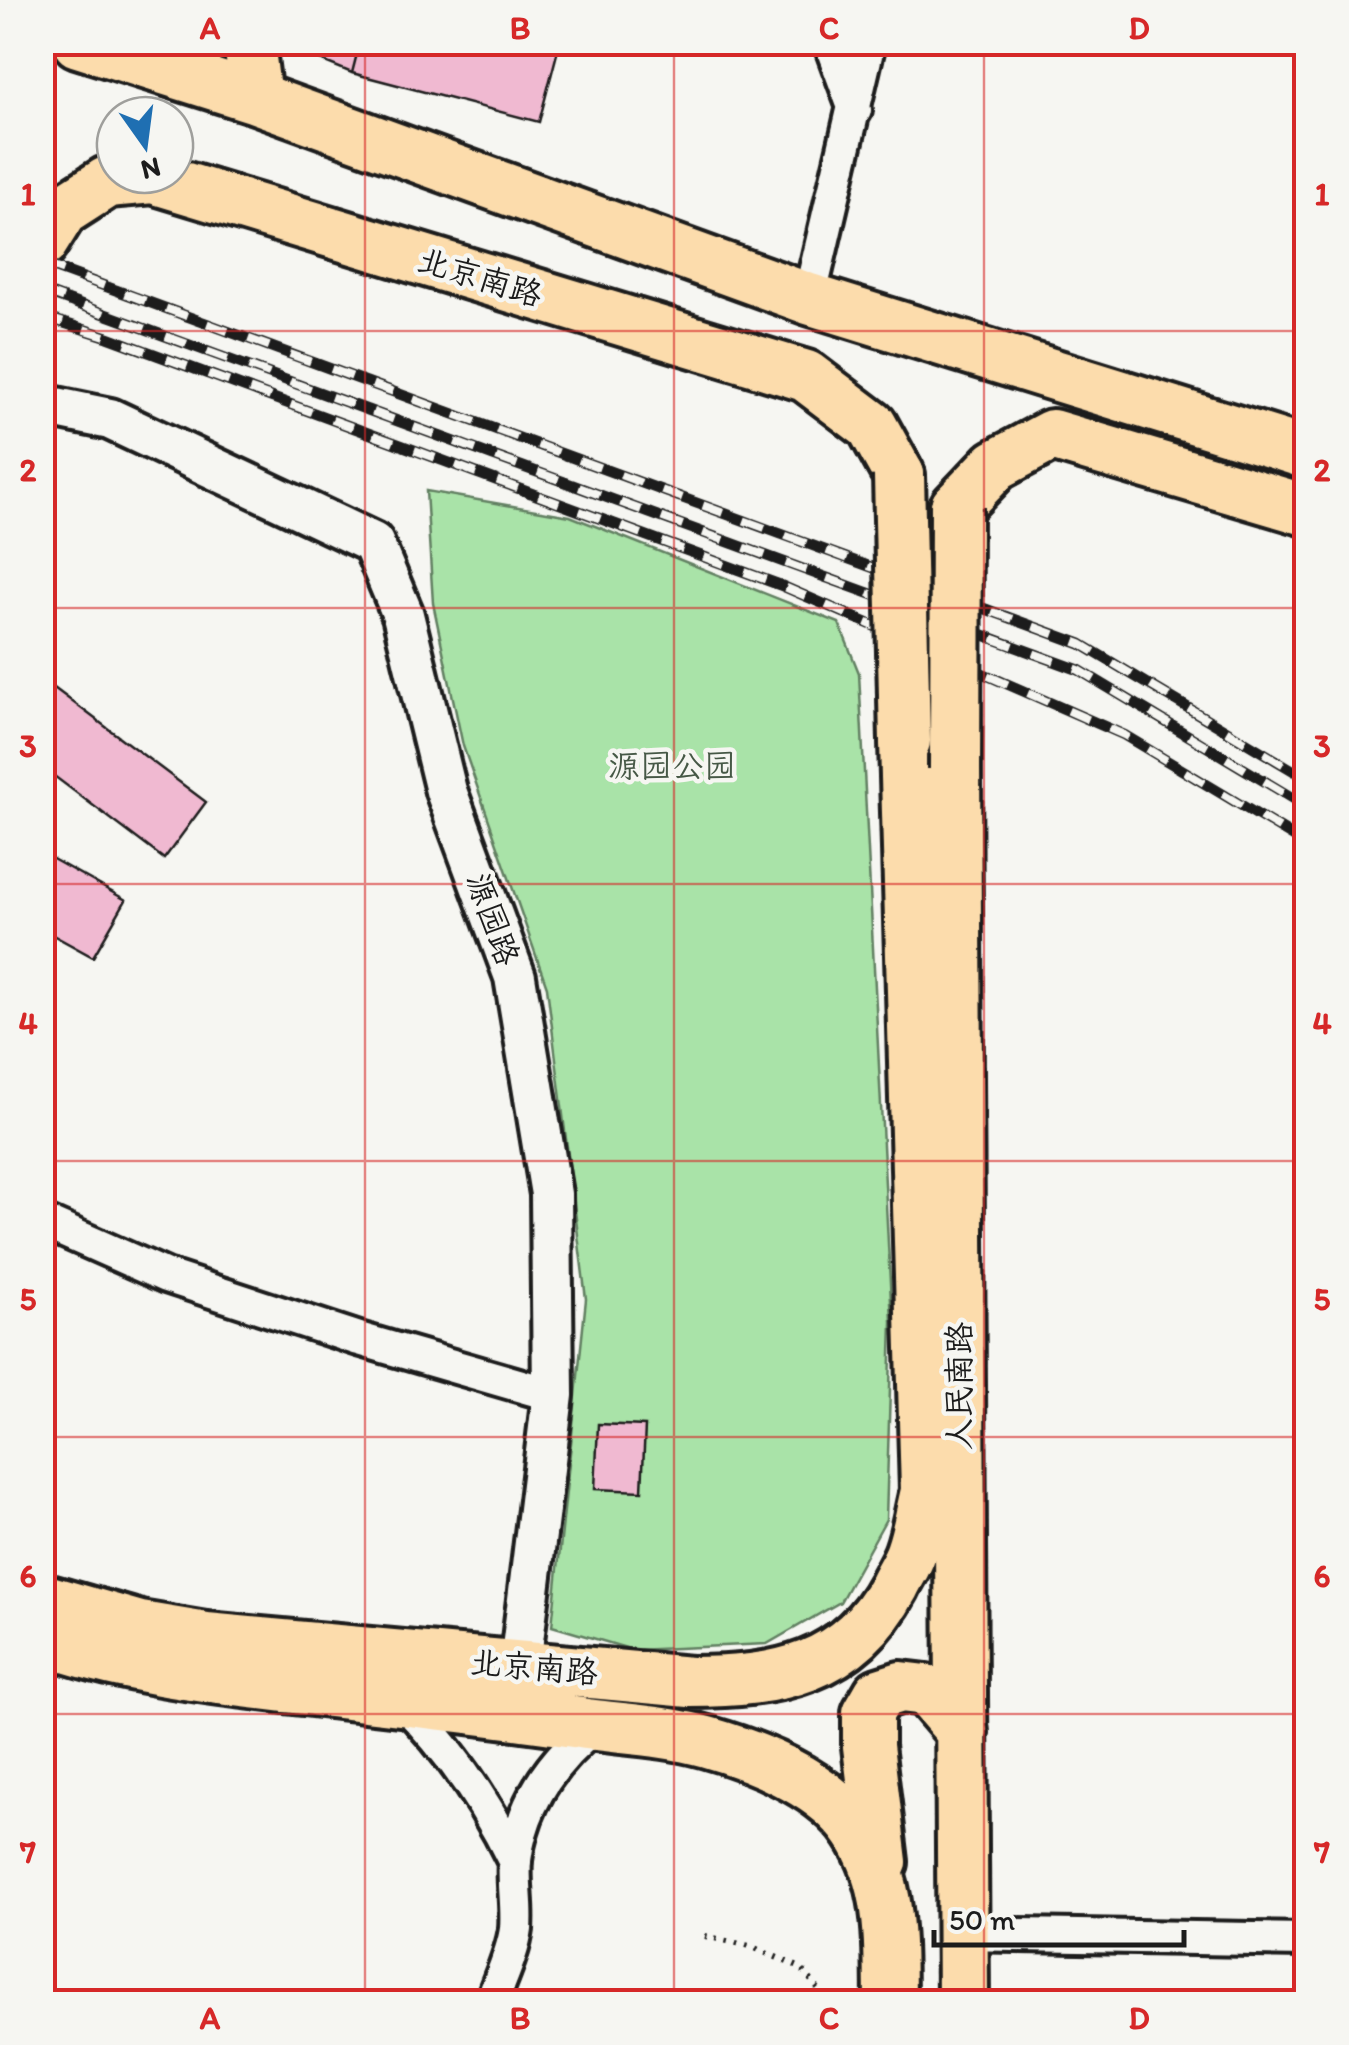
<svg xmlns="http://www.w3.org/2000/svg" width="1349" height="2045" font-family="Itim,'LXGW WenKai TC',sans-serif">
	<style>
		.green { fill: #a9e3a8; stroke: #628062; stroke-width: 2.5 }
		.building { fill: #f0b9d1; stroke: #1c1c1c; stroke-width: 2.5 }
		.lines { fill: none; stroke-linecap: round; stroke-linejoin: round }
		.minor-casing { stroke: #1c1c1c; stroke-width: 40 }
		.tertiary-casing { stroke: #1c1c1c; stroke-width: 48 }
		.primary-casing { stroke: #1c1c1c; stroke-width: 58 }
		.path { stroke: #1c1c1c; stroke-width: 6; stroke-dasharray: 2.5 8; stroke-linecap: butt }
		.minor { stroke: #f6f6f2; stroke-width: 32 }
		.tertiary { stroke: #f6f6f2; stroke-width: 40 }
		.primary { stroke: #fcdcac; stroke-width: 50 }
		.rail-casing { stroke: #1c1c1c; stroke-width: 11 }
		.rail { stroke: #f6f6f2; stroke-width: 8; stroke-dasharray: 22; stroke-linecap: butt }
		.primary-bridge-casing { stroke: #1c1c1c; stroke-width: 58; stroke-linecap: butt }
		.primary-bridge { stroke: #fcdcac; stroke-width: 50 }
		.grid { fill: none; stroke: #d62828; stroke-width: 2.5; stroke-opacity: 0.55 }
		.labels { text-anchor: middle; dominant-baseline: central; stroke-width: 9; stroke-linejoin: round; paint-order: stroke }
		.street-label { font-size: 32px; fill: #1c1c1c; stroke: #f6f6f2 }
		.park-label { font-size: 32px; fill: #465846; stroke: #f6f6f2 }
		.neatline { fill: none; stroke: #d62828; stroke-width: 4 }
		.grid-label { font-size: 32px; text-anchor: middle; font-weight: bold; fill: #d62828 }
	</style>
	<rect width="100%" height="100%" fill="#f6f6f2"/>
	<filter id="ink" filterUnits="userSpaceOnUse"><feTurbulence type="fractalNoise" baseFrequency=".01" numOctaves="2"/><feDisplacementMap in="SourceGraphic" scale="20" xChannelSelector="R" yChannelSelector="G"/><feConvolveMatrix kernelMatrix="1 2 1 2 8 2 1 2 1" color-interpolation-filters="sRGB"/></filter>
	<g filter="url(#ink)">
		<!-- green -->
		<path class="green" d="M426 491 570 516 839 623 859 673 892 1322 886 1519 840 1602 767 1644 633 1650 552 1626 586 1299 547 987 463 746 433 603Z"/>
		<!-- building -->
		<path class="building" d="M305 42H360L352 73 315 58Z
			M360 42H560L539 122 352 73Z
			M42 679 206 802 164 859 42 767Z
			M42 853 126 900 93 957 42 929Z
			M598 1424 645 1426 642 1491 595 1489Z"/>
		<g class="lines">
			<defs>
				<path id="minor" d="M830 42 855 110
					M809 299 869 42
					M42 1221 166 1276 359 1339 553 1395
					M401 1700C449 1748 485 1800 515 1862
					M963 1934 1306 1940
					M492 2002C500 1979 513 1953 516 1929 518 1906 513 1882 515 1860 522 1803 553 1759 597 1725"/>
				<path id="tertiary" d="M42 405 110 419 373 543 403 615 446 791 515 977 551 1194 553 1395 520 1665"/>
				<path id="primary" d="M78 42 256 98 809 299 1306 453
					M249 42 256 98
					M42 243 62 211 107 182 153 178 806 376 872 426 899 475
					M956 507 996 465 1052 435 1306 510
					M955 769 963 2002
					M42 1599 140 1627 206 1638 690 1682C777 1682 849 1670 894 1586 899 1575 907 1564 911 1552 918 1532 921 1511 926 1491L905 741
					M42 1639C124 1669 209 1678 294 1688 392 1699 490 1709 587 1724 626 1729 669 1731 707 1742 756 1756 818 1781 851 1822 893 1876 889 1938 890 2002
					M882 1862 868 1746V1713L879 1694 901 1687 926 1690 962 1732"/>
			</defs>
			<!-- minor casing -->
			<use href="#minor" class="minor-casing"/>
			<!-- tertiary casing -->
			<use href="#tertiary" class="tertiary-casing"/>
			<!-- primary casing -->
			<use href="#primary" class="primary-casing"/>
			<!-- path -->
			<path class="path" d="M705 1936 750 1946 801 1968 829 2002"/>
			<!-- minor -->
			<use href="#minor" class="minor"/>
			<!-- tertiary -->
			<use href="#tertiary" class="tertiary"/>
			<!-- primary -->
			<use href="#primary" class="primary"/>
			<defs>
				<path id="rail" d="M42 263 1081 644 1306 778
					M42 291 1079 670 1306 806
					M42 316 108 337 780 585 1124 735 1306 844"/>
			</defs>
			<!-- rail casing -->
			<use href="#rail" class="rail-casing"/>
			<!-- rail -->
			<use href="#rail" class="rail"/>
			<defs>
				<path id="primary-bridge" d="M899 475 905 741
					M955 769 956 507"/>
			</defs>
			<!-- primary-bridge casing -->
			<use href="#primary-bridge" class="primary-bridge-casing"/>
			<!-- primary-bridge -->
			<use href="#primary-bridge" class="primary-bridge"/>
		</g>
	</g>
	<!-- grid -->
	<path class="grid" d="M365 42V2002M674 42V2002M984 42V2002M42 331H1306M42 608H1306M42 884H1306M42 1161H1306M42 1437H1306M42 1714H1306"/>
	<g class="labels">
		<!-- street labels -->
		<g class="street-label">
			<text transform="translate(480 277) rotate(17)">北京南路</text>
			<text transform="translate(493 919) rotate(70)">源园路</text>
			<text transform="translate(959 1386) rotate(-90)">人民南路</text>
			<text transform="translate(534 1667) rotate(5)">北京南路</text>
		</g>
		<!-- park labels -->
		<g class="park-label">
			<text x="672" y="766">源园公园</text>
		</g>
	</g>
	<!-- margin -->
	<rect width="1349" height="2045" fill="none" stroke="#f6f6f2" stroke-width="110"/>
	<!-- north arrow -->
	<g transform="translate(145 145) rotate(166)"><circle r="48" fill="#f6f6f2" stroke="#9f9f9c" stroke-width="2.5"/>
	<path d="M0-8L18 38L0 25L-18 38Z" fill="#1f6fb2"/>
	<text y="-15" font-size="28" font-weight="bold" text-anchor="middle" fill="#1c1c1c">N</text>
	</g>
	<!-- scale -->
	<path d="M934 1930v15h250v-15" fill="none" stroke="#1c1c1c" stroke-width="5"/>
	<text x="949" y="1930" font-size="30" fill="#1c1c1c" stroke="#f6f6f2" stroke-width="8" paint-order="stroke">50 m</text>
	<rect x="55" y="55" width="1239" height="1935" class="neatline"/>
	<g class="grid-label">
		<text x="210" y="39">A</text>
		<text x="520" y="39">B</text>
		<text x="829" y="39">C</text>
		<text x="1139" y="39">D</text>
		<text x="28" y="205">1</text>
		<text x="1322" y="205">1</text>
		<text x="28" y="481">2</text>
		<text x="1322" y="481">2</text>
		<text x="28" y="757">3</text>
		<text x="1322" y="757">3</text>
		<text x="28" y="1034">4</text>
		<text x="1322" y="1034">4</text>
		<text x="28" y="1310">5</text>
		<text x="1322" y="1310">5</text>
		<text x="28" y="1587">6</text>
		<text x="1322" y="1587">6</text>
		<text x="28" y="1863">7</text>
		<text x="1322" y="1863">7</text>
		<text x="210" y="2029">A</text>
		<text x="520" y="2029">B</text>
		<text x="829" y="2029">C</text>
		<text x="1139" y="2029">D</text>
	</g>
</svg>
